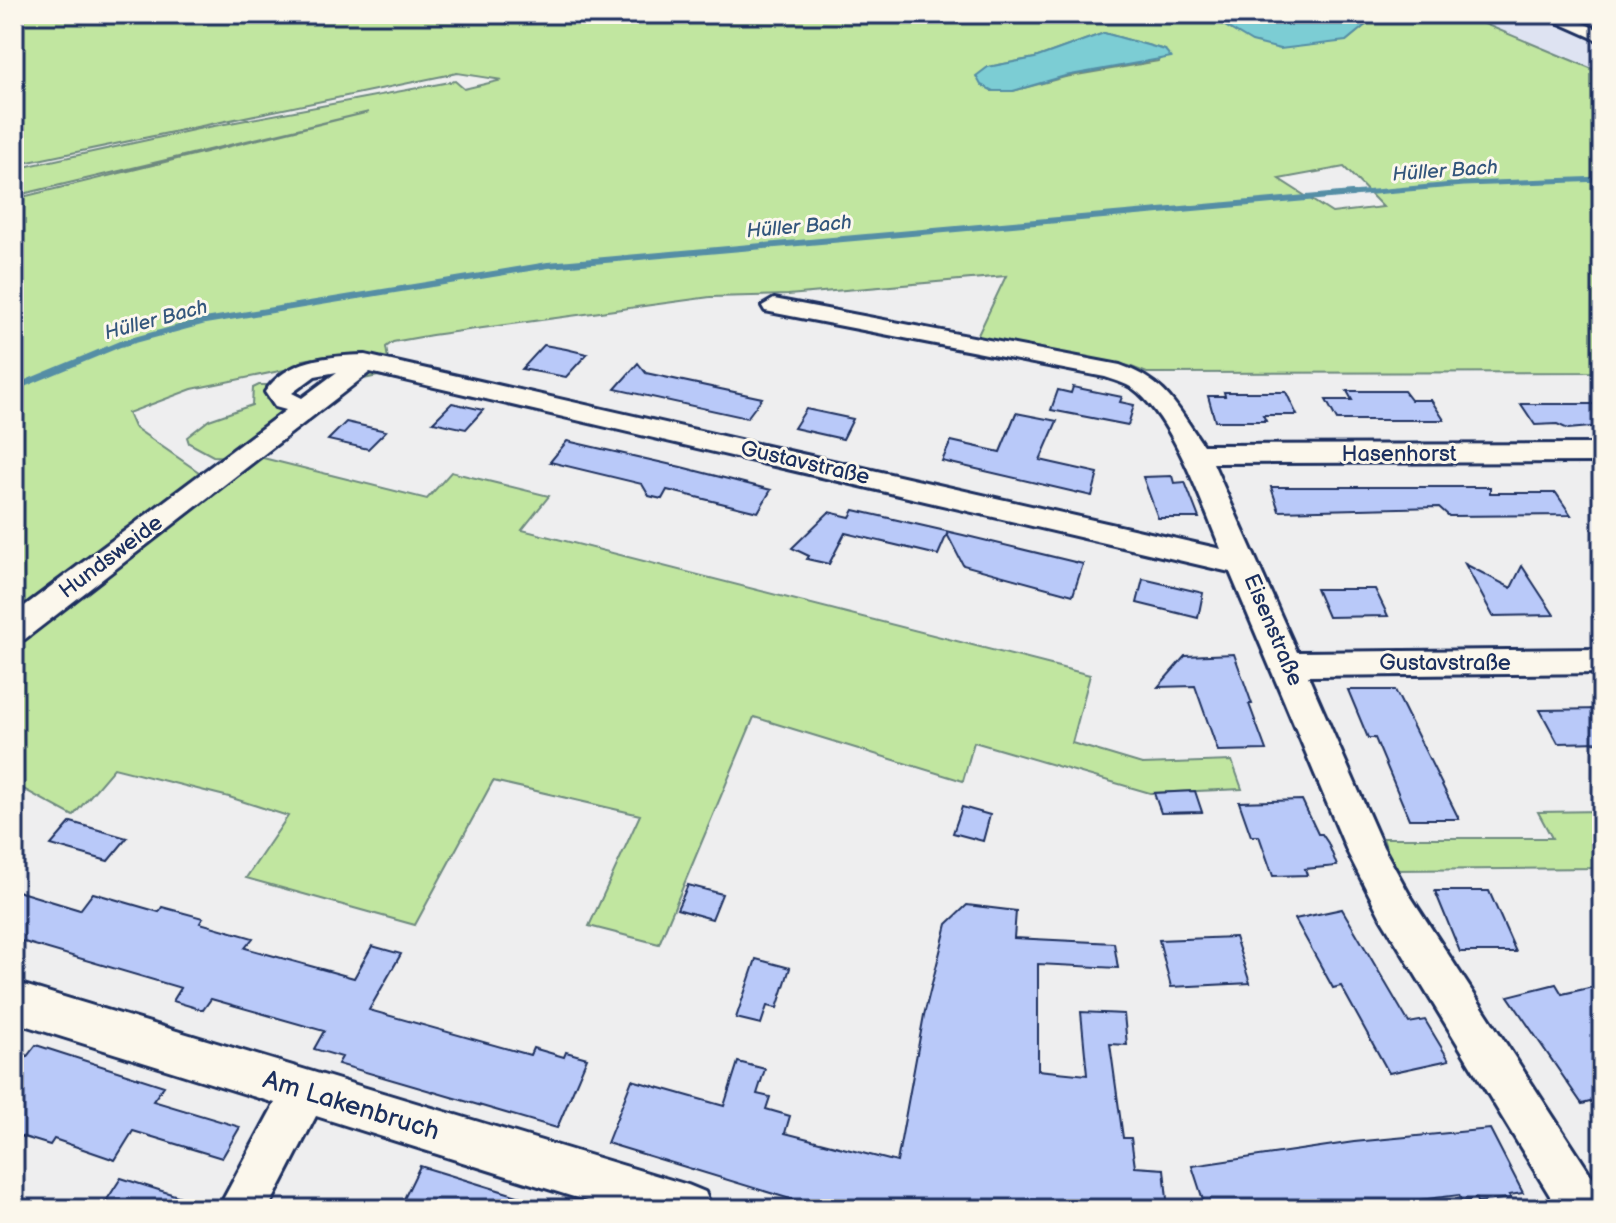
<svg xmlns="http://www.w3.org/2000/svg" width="1616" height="1223" font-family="'Balsamiq Sans',sans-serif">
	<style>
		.built { fill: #dee3f2 }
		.green { fill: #c1e6a0; stroke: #6e8a7f; stroke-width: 2; fill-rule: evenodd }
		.water { fill: #7ccdd4; stroke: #558ea5; stroke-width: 2 }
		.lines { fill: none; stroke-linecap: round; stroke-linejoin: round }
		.stream-far1 { stroke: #558ea5; stroke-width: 5 }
		.stream { stroke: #558ea5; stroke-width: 6 }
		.building { fill: #b9c9f9; stroke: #1b2f5e; stroke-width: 2 }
		.minor-casing { stroke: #1b2f5e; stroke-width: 6 }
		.minor { fill: #fbf7ec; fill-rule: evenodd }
		.labels { text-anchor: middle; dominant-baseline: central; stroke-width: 6; stroke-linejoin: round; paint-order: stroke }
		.far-water-label { font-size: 20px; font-style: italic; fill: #33567c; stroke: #fbf7ec }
		.street-label { font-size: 22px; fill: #1b2f5e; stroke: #fbf7ec }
		.near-street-label { font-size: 26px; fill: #1b2f5e; stroke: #fbf7ec }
	</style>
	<rect width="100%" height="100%" fill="#eeeeef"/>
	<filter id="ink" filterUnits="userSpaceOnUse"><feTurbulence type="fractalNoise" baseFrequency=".0125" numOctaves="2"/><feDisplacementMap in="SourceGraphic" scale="16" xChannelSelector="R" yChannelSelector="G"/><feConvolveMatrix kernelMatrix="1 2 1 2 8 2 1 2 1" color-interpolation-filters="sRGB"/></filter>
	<g filter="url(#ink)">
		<!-- built -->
		<path class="built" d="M1472 14H1556L1602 32V73L1475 20Z"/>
		<!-- green -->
		<path class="green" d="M14 14H1205L1236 32 1346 41 1379 14H1472L1475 20 1602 73V372L1147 373 1129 366 977 337 1006 276 788 295 710 297 432 335 393 342 386 347 388 359 364 353 327 361 326 356 303 360 304 366 192 389 128 413 134 427 206 477 30 609 14 602V199L369 112 14 196V169L198 129 455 81 464 89 502 80 457 73 14 165ZM1104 33 1165 50 1158 61 1065 77 1013 91H992L988 67 1035 58ZM1344 167 1383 207 1332 213 1279 179Z
			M381 372 428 383 427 386 378 376 359 380 259 457 427 499 451 472 549 496 522 530 1090 675 1072 743 1142 764 1232 761 1242 789 1150 793 974 742 963 781 754 717 659 944 589 926 640 815 493 781 415 925 246 878 288 816 229 797 114 768 73 816 14 784V640L365 374Z
			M259 385H269L266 399 286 410 233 457 213 456 189 443 187 437 209 420 252 405 253 388Z
			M1602 811V868L1393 870 1383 838H1552L1538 812Z"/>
		<!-- water -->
		<path class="water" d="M1205 14H1379L1346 41 1280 49 1252 42Z
			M1104 33 1165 50 1171 57 1065 76 1013 91H993L981 85 976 76 988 67 1035 58Z"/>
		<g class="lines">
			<!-- stream-far1 -->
			<path class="stream-far1" d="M1329 196 1464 184 1602 179"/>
			<!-- stream -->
			<path class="stream" d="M14 388 120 344 205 321 548 265 1352 194"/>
		</g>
		<!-- building -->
		<path class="building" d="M544 345 566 349 587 354 566 377 522 369Z
			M638 363 646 373 762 398 747 418 615 389Z
			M1073 387 1122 397 1120 402 1134 405 1128 425 1051 410 1058 390 1071 393Z
			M1347 391H1404L1411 400H1431L1444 420H1337L1326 400H1352Z
			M1224 392H1286L1297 415H1263L1266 421H1215L1208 396H1225Z
			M452 403 483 410 466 429 433 422Z
			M1521 404H1602V426L1568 429 1557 424 1535 425Z
			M806 409 853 419 843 439 794 428Z
			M1016 413 1057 421 1040 460 1098 473 1092 496 942 461 951 441 1000 452Z
			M346 422 386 431 368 449 328 440Z
			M567 441 681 467 771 490 758 512 667 490 662 499 649 496 642 484 550 462Z
			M1172 476 1174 483 1185 482 1199 518H1158L1143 477Z
			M1271 487H1490V493H1556L1571 515 1449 516 1439 507 1279 511Z
			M854 510 963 535 1083 564 1073 595 963 565 947 534 938 555 845 533 829 564 807 559 809 556 792 548 829 512 850 517Z
			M1465 564 1511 588 1522 566 1554 615 1493 616Z
			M1143 579 1203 593 1198 618 1137 603Z
			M1316 589H1375L1388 616 1328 617Z
			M1234 654 1252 704H1249L1266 750 1218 751 1195 686 1158 687 1185 656Z
			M1348 690H1395L1459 819H1409L1375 738H1368Z
			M1602 709V742L1558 743 1540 710Z
			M1195 791 1202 812 1161 813 1154 793Z
			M1302 800 1318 834H1322L1328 843 1337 866 1305 869 1307 875 1273 876 1259 836H1251L1239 802Z
			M962 807 990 815 983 841 953 833Z
			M71 822 127 838 108 861 51 845Z
			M688 885 722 894 712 919 677 909Z
			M14 890 80 910 93 893 159 912 162 907 203 918 200 923 253 938 245 948 354 978 372 946 401 954 369 1010 530 1055 533 1048 564 1057 566 1052 587 1058 557 1128 338 1064 342 1057 314 1049 324 1031 211 999 203 1010 173 1001 181 988 14 939Z
			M1435 891H1489L1516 952H1460Z
			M967 905 1016 911 1014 938 1114 943 1118 968 1038 964V1070L1087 1075 1081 1012 1124 1014 1127 1045 1110 1044 1123 1138H1131L1135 1167 1164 1169 1168 1209H823L607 1143 632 1080 724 1106 738 1062 765 1069 757 1094 770 1097 766 1109 790 1116 785 1133 897 1162 924 1015 947 924Z
			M1342 909 1409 1023 1425 1020 1449 1060 1389 1073 1341 986 1333 988 1295 919Z
			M1235 937 1250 983 1171 987 1159 940Z
			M756 959 790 968 777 1008 767 1006 761 1024 736 1018Z
			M1556 984 1562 994 1602 985V1099L1582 1104 1508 996Z
			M36 1045 164 1086 153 1101 240 1127 222 1158 133 1131 115 1160 54 1139 50 1145 14 1134V1073Z
			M1490 1129 1523 1193 1509 1195 1511 1198 1477 1202 1476 1199 1461 1201 1459 1195 1346 1209H1206L1192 1166 1354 1142Z
			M420 1166 544 1204 543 1209H399Z
			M121 1178 203 1204 202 1209H101Z"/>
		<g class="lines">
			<defs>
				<path id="minor" d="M1539 14H1561L1602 31V42Z
					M774 299 1120 365C1167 382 1176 406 1203 445L1602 444V462L1213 463 1297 652 1602 649V673L1308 676 1383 847 1409 894 1602 1192V1209H1558L1381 918 1348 853 1230 572 370 372 25 639 14 643V614L286 410 275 407 265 392C287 359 328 356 365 355L1221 549C1201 502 1177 428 1139 393 1129 384 1117 381 1105 377L765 311 762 306ZM337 372 302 398 292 393 315 376Z
					M14 982 688 1185 705 1192 712 1209H612L316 1116 268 1209H218L275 1103 14 1022Z"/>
			</defs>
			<!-- minor casing -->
			<use href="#minor" class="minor-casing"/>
			<!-- minor -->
			<use href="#minor" class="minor"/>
		</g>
	</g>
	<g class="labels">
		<!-- far-water labels -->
		<g class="far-water-label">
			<text transform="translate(1445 171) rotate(-4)">Hüller Bach</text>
			<text transform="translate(799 227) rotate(-5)">Hüller Bach</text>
			<text transform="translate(156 320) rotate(-15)">Hüller Bach</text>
		</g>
		<!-- street labels -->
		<g class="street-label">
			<text x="1399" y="454">Hasenhorst</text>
			<text transform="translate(805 463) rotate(13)">Gustavstraße</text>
			<text transform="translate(111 557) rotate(-37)">Hundsweide</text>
			<text transform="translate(1273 630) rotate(67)">Eisenstraße</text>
			<text x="1445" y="663">Gustavstraße</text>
		</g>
		<!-- near-street labels -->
		<g class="near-street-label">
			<text transform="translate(351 1106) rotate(17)">Am Lakenbruch</text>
		</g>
	</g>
	<!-- margin -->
	<rect width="1616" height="1223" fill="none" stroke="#fbf7ec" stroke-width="48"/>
	<rect x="24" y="24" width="1568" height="1175" fill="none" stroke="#1b2f5e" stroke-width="3" filter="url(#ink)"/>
</svg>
